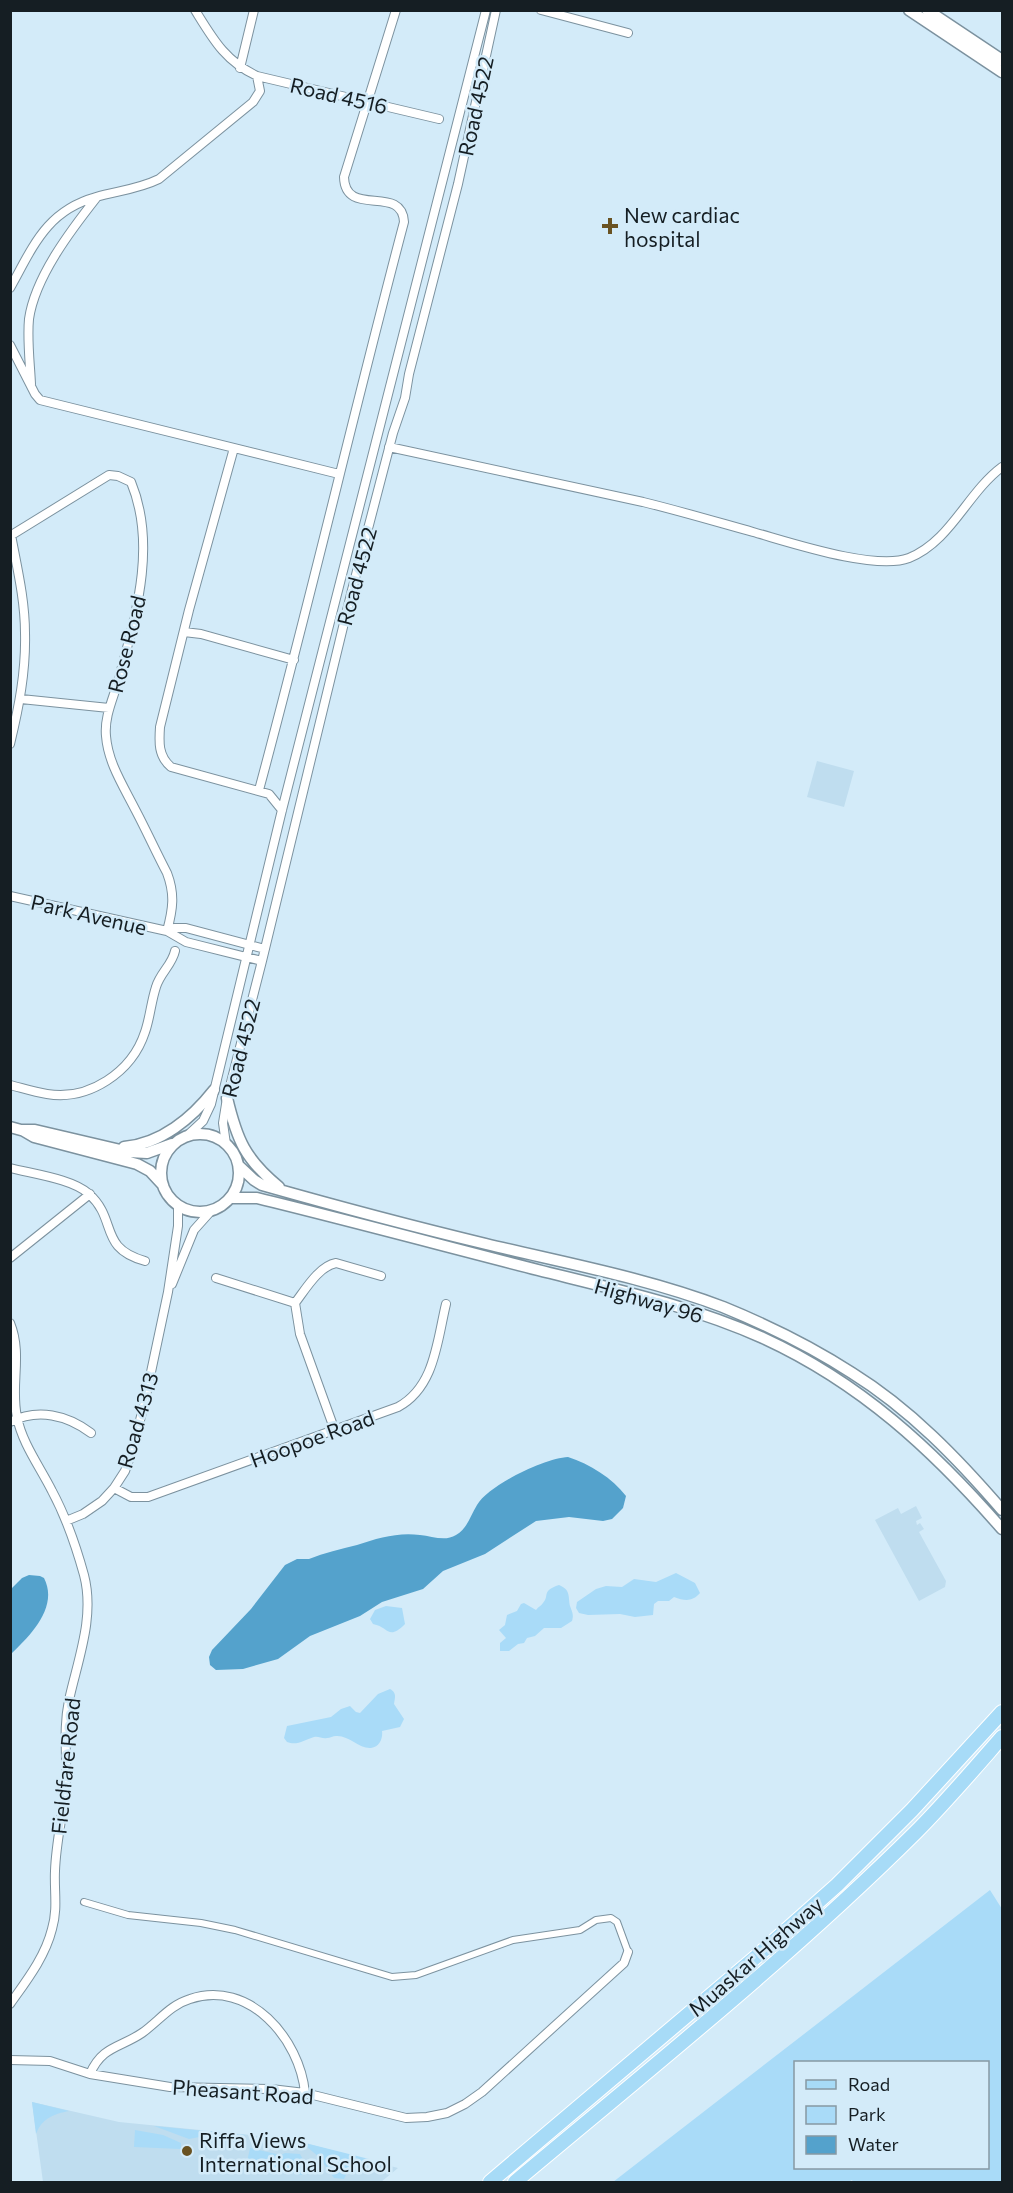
<svg xmlns="http://www.w3.org/2000/svg" width="1013" height="2193" font-family="Commissioner,sans-serif">
	<style>
		.built { fill: #bfddef }
		.green { fill: #a9dbf8; fill-rule: evenodd }
		.water { fill: #54a2cc }
		.lines { fill: none; stroke-linecap: round; stroke-linejoin: round }
		.pedestrian-casing { stroke: #7c929f; stroke-width: 8 }
		.minor-casing { stroke: #7c929f; stroke-width: 10 }
		.tertiary-casing { stroke: #7c929f; stroke-width: 13 }
		.primary-casing { stroke: #fff; stroke-width: 16 }
		.pedestrian { stroke: #fff; stroke-width: 6 }
		.minor { stroke: #fff; stroke-width: 8 }
		.tertiary { stroke: #fff; stroke-width: 10 }
		.primary { stroke: #a7dbf7; stroke-width: 14 }
		.poi-dot { fill: #695222; stroke: #d3ebf9; stroke-width: 2 }
		.labels { text-anchor: middle; dominant-baseline: central; stroke-width: 5; stroke-linejoin: round; paint-order: stroke }
		.street-label { font-size: 21px; fill: #151e23; stroke: #d3ebf9 }
		.poi-label { font-size: 21px; fill: #151e23; stroke: #d3ebf9; text-anchor: start }
	</style>
	<rect width="100%" height="100%" fill="#d3ebf9"/>
	<!-- built -->
	<path class="built" d="M817 761 854 771 844 807 807 797Z
		M916 1506 922 1518 916 1521 917 1525 920 1523 924 1529 919 1532 946 1581 945 1587 919 1601 875 1520 898 1508 901 1514Z
		M32 2102 119 2122 290 2139 398 2168 381 2182H43Z"/>
	<!-- green -->
	<path class="green" d="M676 1573 695 1583 700 1593C692 1602 685 1601 674 1597L669 1601H658L654 1604 653 1615 635 1617 620 1614 588 1615 579 1613 576 1608 577 1602 596 1589 606 1586 622 1587 634 1579 656 1582Z
		M559 1585C571 1590 568 1596 570 1606 572 1612 574 1614 572 1621L561 1628H544L535 1636 527 1638 524 1643 518 1644 509 1651H500V1643L506 1638 499 1630 505 1625 507 1615 517 1611 521 1604 524 1603 536 1610C538 1607 541 1606 543 1603 550 1595 541 1591 559 1585Z
		M386 1606 402 1608 405 1624C388 1641 389 1627 373 1624L370 1619 375 1610Z
		M390 1689C397 1693 395 1697 394 1704L404 1719 400 1727 382 1731C383 1738 380 1747 371 1748 359 1749 349 1735 336 1736 333 1736 330 1738 327 1738 322 1739 319 1736 314 1737 304 1740 297 1746 287 1742L284 1738 287 1726 331 1717 341 1709 350 1706 356 1712 360 1713 378 1694Z
		M990 1890 1002 1909V2182H853L852 2180 848 2182H613ZM796 2062H988V2168H796Z
		M32 2102 69 2111C54 2114 42 2118 36 2134Z
		M154 2126 246 2135 233 2139 215 2134 189 2139Z
		M135 2130 163 2135 181 2143V2149L134 2147Z
		M301 2142 369 2159C357 2161 349 2168 344 2179L334 2178 319 2157Z
		M250 2148 281 2155 285 2153 300 2154 305 2163 302 2175 247 2162Z"/>
	<!-- water -->
	<path class="water" d="M568 1457C590 1464 612 1478 626 1496L623 1508 612 1519 603 1521 569 1517 536 1521 485 1554 443 1571 423 1589 382 1602 360 1616 310 1636 278 1659 243 1669 216 1670 210 1665 209 1657 212 1650 251 1609 285 1565 297 1559H309C324 1553 341 1549 357 1545 378 1538 398 1532 420 1535 432 1536 445 1542 456 1535 468 1528 470 1516 477 1505 489 1485 545 1458 568 1457Z
		M29 1575 40 1576 44 1578C59 1607 30 1636 11 1654V1589L22 1578Z"/>
	<g class="lines">
		<defs>
			<path id="pedestrian" d="M84 1902 128 1915 201 1923 235 1930 392 1977 416 1975 513 1940 580 1930 596 1920 611 1918 617 1922 628 1952"/>
			<path id="minor" d="M195 10C213 39 225 61 257 76L439 119
				M541 10 628 33
				M240 68 254 10
				M10 288C33 247 46 211 96 197 117 191 139 189 159 179L253 102 260 91 257 76
				M10 345 35 394 40 400 339 474
				M31 384C30 363 27 340 29 319 35 277 71 230 97 197
				M389 447C474 466 559 483 643 502 680 511 717 522 753 532 789 542 875 571 909 558 951 541 967 493 1002 467
				M234 448 189 610 160 727C159 742 158 756 171 767L269 794 282 810
				M10 536 109 475 118 476 131 482C157 545 136 614 119 678 114 697 104 716 106 736 108 763 124 787 136 811 147 832 156 852 167 873 175 894 173 909 167 931
				M184 632 201 634 294 660
				M21 699 109 708
				M10 744C19 707 26 671 25 633 25 600 17 567 11 535
				M259 790C310 601 354 411 404 222 402 183 345 219 344 177L396 10
				M10 896 167 931 186 942 262 961
				M167 931 174 928H186L265 949
				M10 1085C22 1088 34 1092 47 1094 89 1101 132 1072 145 1032 150 1018 151 1002 156 987 160 973 172 965 175 951
				M189 1134 203 1121 211 1104 282 810 486 10
				M226 1144 223 1123 227 1098 262 961 352 590 393 433 405 398 409 374 458 184 496 10
				M10 1168C33 1174 73 1179 89 1194 118 1220 98 1248 145 1261
				M10 1258 90 1194
				M216 1278 295 1303
				M172 1284 194 1230 211 1211
				M10 1323C23 1355 10 1385 17 1417 22 1443 40 1467 52 1491 66 1517 76 1546 84 1575 95 1617 78 1659 69 1700 63 1729 67 1752 66 1781 64 1811 56 1840 55 1871 54 1891 58 1909 52 1929 45 1957 27 1980 10 2004
				M10 1422C38 1408 67 1415 91 1433
				M335 1431 300 1334 295 1303C305 1290 319 1266 336 1263L381 1276
				M114 1488 131 1497H148L398 1407C435 1387 437 1341 446 1304
				M66 1521 83 1514 102 1501 114 1488 125 1471 131 1454 144 1405 168 1292 178 1226V1205
				M10 2060 50 2061 90 2074 170 2087 271 2089 305 2093 406 2118 427 2117 447 2113 465 2104 482 2092 624 1963 628 1952
				M90 2074C102 2046 120 2048 142 2033 159 2021 170 2005 190 1999 249 1979 300 2039 305 2093"/>
			<path id="tertiary" d="M909 10 1002 72
				M927 10 1002 60
				M227 1098C237 1140 245 1159 279 1187
				M10 1127 21 1130H35L129 1152 147 1153 172 1144
				M22 1130 34 1137 137 1164 150 1171 163 1185
				M161 1173a39 39 0 1 1 78 0a39 39 0 1 1-78 0Z
				M124 1147C161 1144 192 1118 214 1090
				M239 1166 254 1180 262 1185C336 1206 411 1226 486 1244 565 1263 647 1278 723 1307 767 1325 812 1347 852 1373 910 1409 958 1459 1002 1510
				M233 1198H257C351 1221 444 1246 538 1270 614 1289 692 1306 763 1338 861 1383 933 1450 1002 1529"/>
			<path id="primary" d="M490 2182 757 1956 837 1885 912 1810 1002 1712
				M515 2182C651 2068 790 1957 916 1832 946 1802 974 1769 1002 1737"/>
		</defs>
		<!-- pedestrian casing -->
		<use href="#pedestrian" class="pedestrian-casing"/>
		<!-- minor casing -->
		<use href="#minor" class="minor-casing"/>
		<!-- tertiary casing -->
		<use href="#tertiary" class="tertiary-casing"/>
		<!-- primary casing -->
		<use href="#primary" class="primary-casing"/>
		<!-- pedestrian -->
		<use href="#pedestrian" class="pedestrian"/>
		<!-- minor -->
		<use href="#minor" class="minor"/>
		<!-- tertiary -->
		<use href="#tertiary" class="tertiary"/>
		<!-- primary -->
		<use href="#primary" class="primary"/>
	</g>
	<!-- markers -->
	<g class="poi-dot">
		<path d="M607 217h6v6h6v6h-6v6h-6v-6h-6v-6h6z"/>
		<circle cx="187" cy="2151" r="6"/>
	</g>
	<g class="labels">
		<!-- street labels -->
		<g class="street-label">
			<text transform="translate(339 95) rotate(13)">Road 4516</text>
			<text transform="translate(475 106) rotate(-78)">Road 4522</text>
			<text transform="translate(356 576) rotate(-75)">Road 4522</text>
			<text transform="translate(126 644) rotate(-76)">Rose Road</text>
			<text transform="translate(89 914) rotate(13)">Park Avenue</text>
			<text transform="translate(240 1048) rotate(-76)">Road 4522</text>
			<text transform="translate(649 1300) rotate(16)">Highway 96</text>
			<text transform="translate(137 1420) rotate(-74)">Road 4313</text>
			<text transform="translate(312 1438) rotate(-20)">Hoopoe Road</text>
			<text transform="translate(65 1766) rotate(-84)">Fieldfare Road</text>
			<text transform="translate(755 1956) rotate(-41)">Muaskar Highway</text>
			<text transform="translate(243 2091) rotate(4)">Pheasant Road</text>
		</g>
		<!-- poi labels -->
		<g class="poi-label">
			<text x="624" y="214">New cardiac<tspan x="624" dy="24">hospital</tspan></text>
			<text x="199" y="2139">Riffa Views<tspan x="199" dy="24">International School</tspan></text>
		</g>
	</g>
	<!-- border -->
	<rect width="1013" height="2193" fill="none" stroke="#151e23" stroke-width="24"/>
	<!-- legend -->
	<rect x="794" y="2061" width="195" height="108" fill="#d3ebf9" stroke="#8799a3" stroke-width="1.5"/>
	<rect x="806" y="2080" width="30" height="9" fill="#a7dbf7" stroke="#8799a3" stroke-width="1.5"/>
	<text x="848" y="2091" font-size="18" fill="#151e23">Road</text>
	<rect x="806" y="2106" width="30" height="18" fill="#a9dbf8" stroke="#8799a3" stroke-width="1.5"/>
	<text x="848" y="2121" font-size="18" fill="#151e23">Park</text>
	<rect x="806" y="2136" width="30" height="18" fill="#54a2cc" stroke="#8799a3" stroke-width="1.5"/>
	<text x="848" y="2151" font-size="18" fill="#151e23">Water</text>
</svg>
